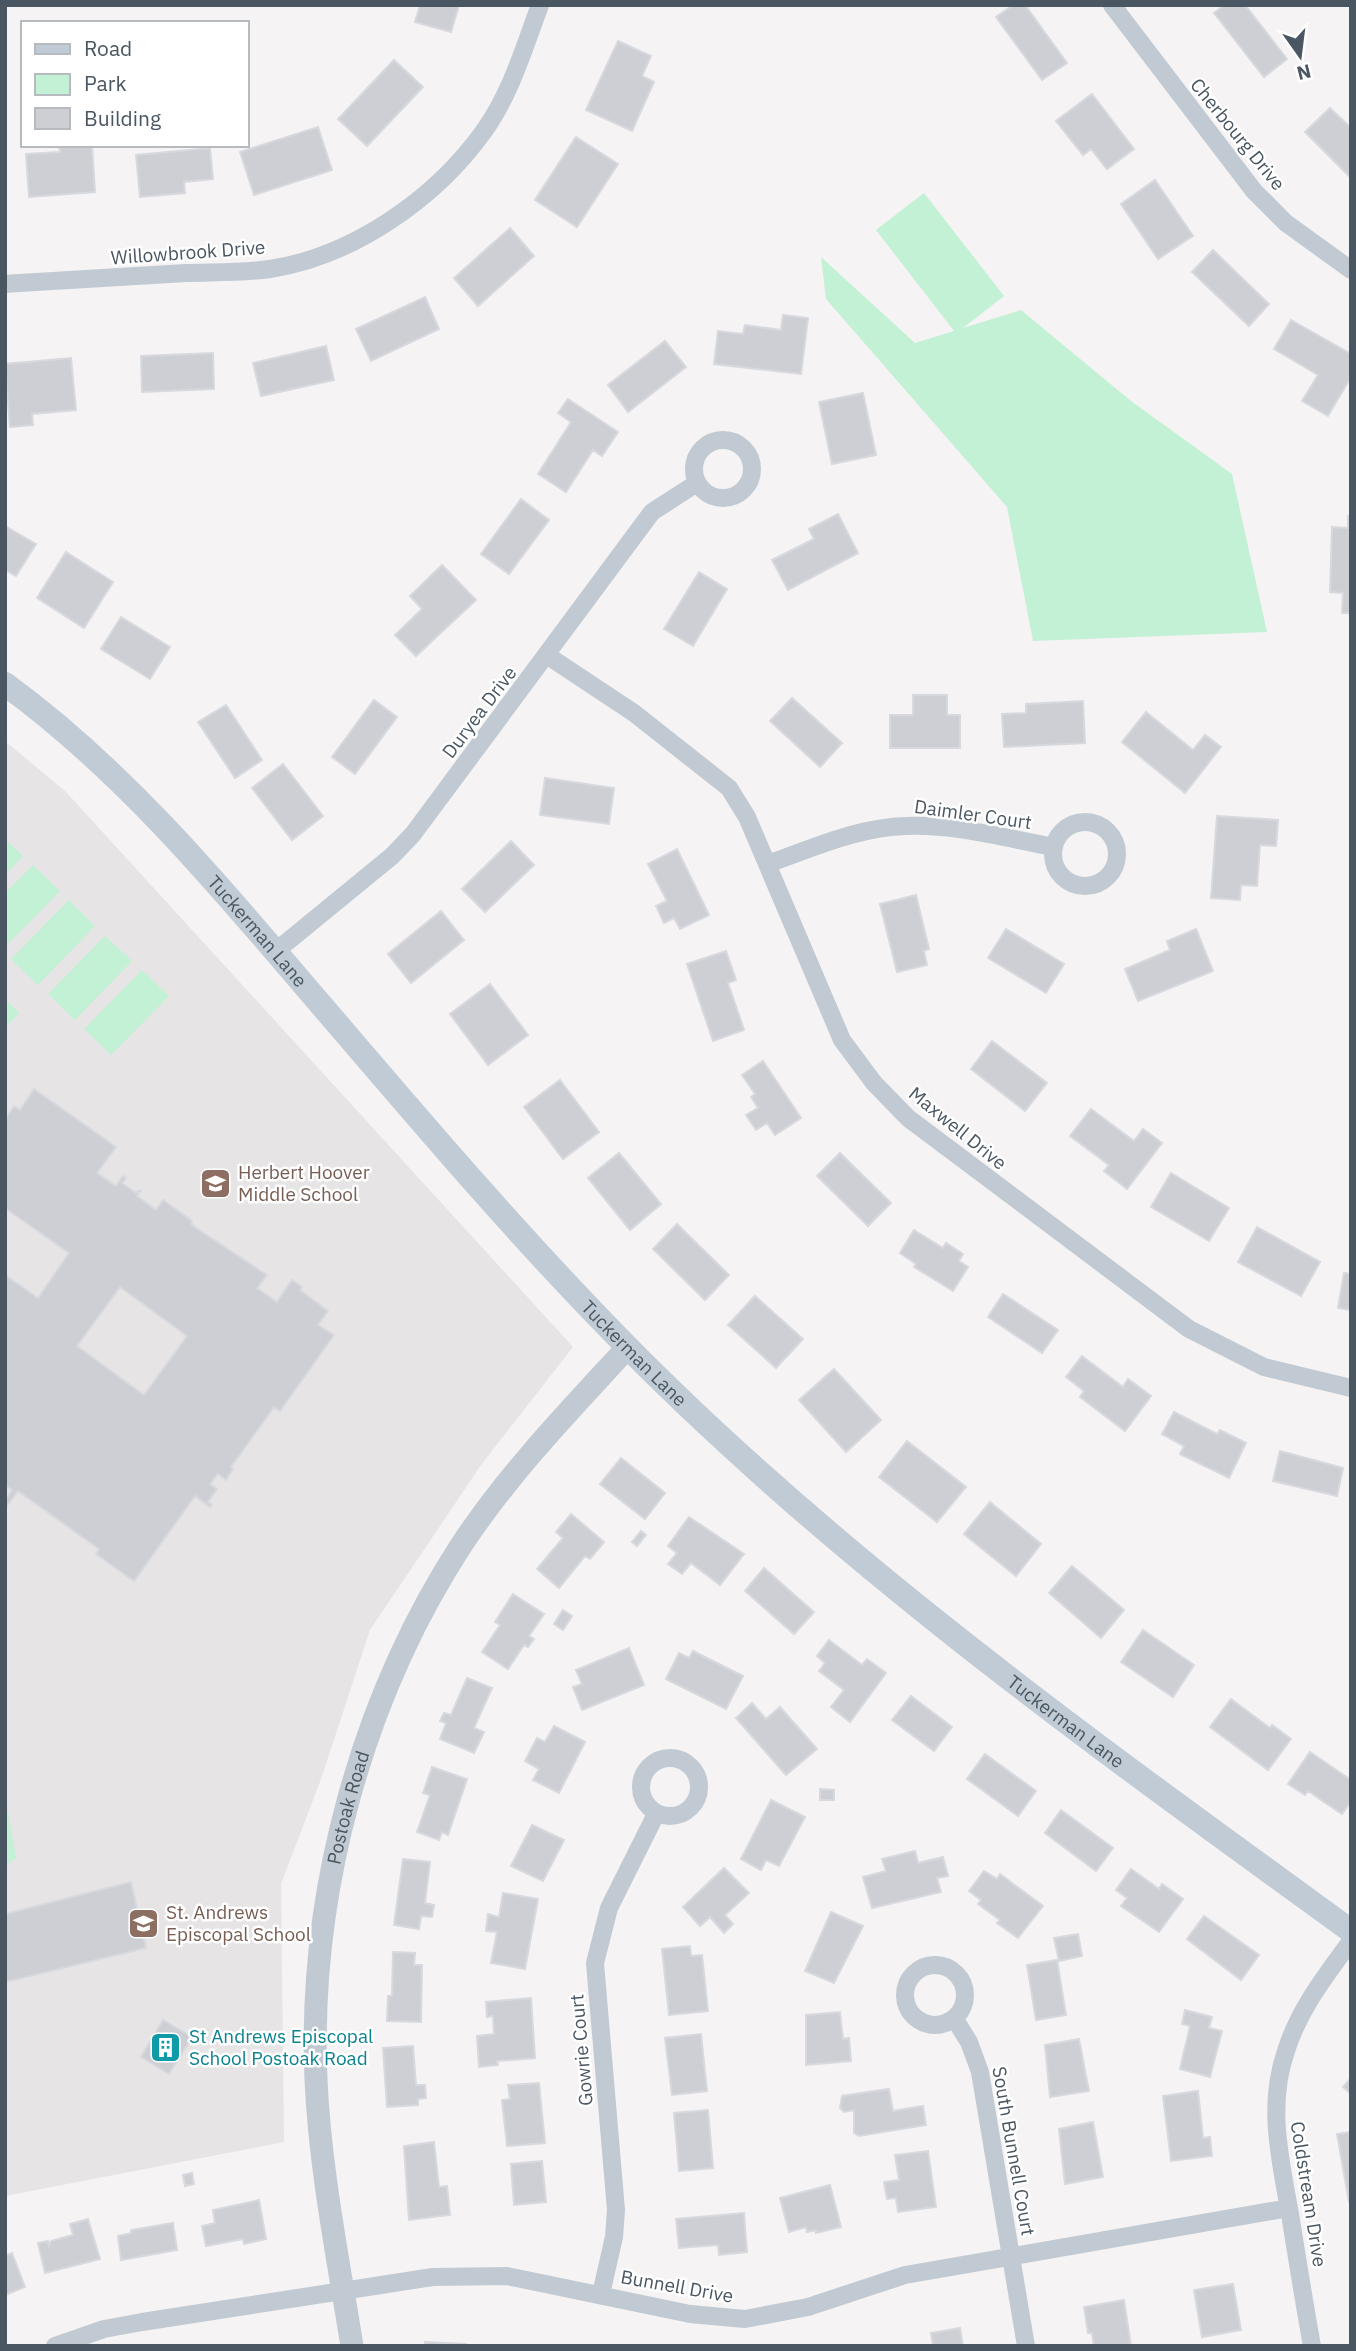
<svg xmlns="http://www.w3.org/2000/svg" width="1356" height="2351" font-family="'IBM Plex Sans',sans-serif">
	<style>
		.education { fill: #e6e4e5 }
		.green { fill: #c3f1d5 }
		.building { fill: #cdcfd5; stroke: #d7d9de; stroke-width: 2; fill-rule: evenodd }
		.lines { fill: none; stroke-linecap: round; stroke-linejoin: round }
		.minor { stroke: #c1cad2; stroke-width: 18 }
		.tertiary { stroke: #c1cad2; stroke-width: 23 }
		.secondary { stroke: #c1cbd6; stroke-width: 24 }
		.labels { text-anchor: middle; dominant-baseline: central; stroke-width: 5; stroke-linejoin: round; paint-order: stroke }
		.street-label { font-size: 19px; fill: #4a5661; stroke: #fff }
		.education-label { font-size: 19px; fill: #785e54; stroke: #fff; text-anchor: start }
		.culture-label { font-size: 19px; fill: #0d838f; stroke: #fff; text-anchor: start }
	</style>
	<rect width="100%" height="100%" fill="#f5f3f3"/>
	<!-- education -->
	<path class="education" d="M5 741 66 792 573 1347 481 1465 370 1630 321 1779 281 1884 284 2142 5 2196Z"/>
	<!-- green -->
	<path class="green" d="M924 193 1004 296 963 328 1021 310 1131 401 1232 474 1267 632 1033 641 1007 507 826 299 821 257 915 343 954 331 876 230Z
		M5 839 23 856 5 875Z
		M33 865 60 891 5 947V893Z
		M69 900 95 926 38 985 11 959Z
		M105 936 132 961 75 1020 48 994Z
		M142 970 169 996 111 1055 84 1029Z
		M5 999 19 1013 5 1028Z
		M5 1793 16 1858 5 1866Z"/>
	<!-- building -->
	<path class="building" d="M420 5H459L451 32 415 22Z
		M1013 5H1025L1067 63 1042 80 996 17Z
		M1225 5H1245L1287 59 1264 77 1214 13Z
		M618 41 651 56 642 76 654 82 632 131 586 110Z
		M394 60 423 87 367 146 338 119Z
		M1092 94 1134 149 1107 169 1091 149 1083 155 1056 121Z
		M1330 108 1351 128V178L1305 132Z
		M318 127 332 170 254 195 240 152Z
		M576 137 618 164 577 227 535 200Z
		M59 145H92L95 192 29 197 26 154 60 152Z
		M210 148 213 179 184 182 185 193 140 197 136 155Z
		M1155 180 1193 236 1158 259 1121 204Z
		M510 228 534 256 478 306 454 278Z
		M1213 250 1269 304 1249 326 1192 272Z
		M425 297 439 329 371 361 356 329Z
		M783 315 808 318 801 374 714 364 718 331 743 334 745 325 781 330Z
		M1291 320 1351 354V377L1328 416 1302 401 1318 375 1274 349Z
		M665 341 686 367 628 412 608 385Z
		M326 346 334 380 261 396 253 363Z
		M213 353 214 389 142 392 141 356Z
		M71 358 76 410 32 414 33 425 10 427 5 364Z
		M863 393 876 455 832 464 819 402Z
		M568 399 618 432 602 456 593 450 566 492 538 474 571 422 558 413Z
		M521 499 549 520 509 574 481 554Z
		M838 514 858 553 788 590 772 560 814 539 809 529Z
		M1348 516H1351V613H1342L1343 593 1330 592 1332 527 1348 528Z
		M5 526 36 544 16 576 5 570Z
		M66 552 113 582 84 628 37 598Z
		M442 565 476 600 416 656 395 635 422 609 410 596Z
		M699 572 727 589 693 646 664 629Z
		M121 617 170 647 150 679 101 649Z
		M913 695H947V715H960V748H890V715H913Z
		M792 698 842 743 820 767 770 721Z
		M374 700 397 717 355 774 332 757Z
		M1083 701 1085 743 1004 747 1002 714 1026 713V704Z
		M226 705 262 760 235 778 198 722Z
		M1146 712 1193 750 1205 735 1221 747 1185 793 1122 742Z
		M283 764 323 816 292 840 252 788Z
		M545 778 614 788 609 824 540 815Z
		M1217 816 1278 820 1276 846 1260 845 1257 886 1241 885 1240 900 1211 898Z
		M511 841 534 865 485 912 462 889Z
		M677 849 709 915 680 929 674 918 664 923 656 906 667 901 648 864Z
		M916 895 929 949 924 951 927 965 897 972 880 904Z
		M441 911 464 940 411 983 388 954Z
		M1006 929 1064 964 1046 993 988 958Z
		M1196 929 1213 971 1138 1001 1125 969 1170 950 1167 941Z
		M726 951 736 980 728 983 744 1030 713 1041 687 964Z
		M490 984 528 1035 488 1065 450 1014Z
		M992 1041 1047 1083 1025 1111 971 1069Z
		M763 1061 801 1118 775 1135 767 1123 756 1130 746 1115 758 1108 751 1097 755 1094 742 1075Z
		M560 1080 599 1132 563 1159 524 1107Z
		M34 1089 116 1147 97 1173 116 1186 123 1176 126 1178 122 1183 136 1193 141 1190 137 1196 156 1210 163 1200 192 1221 191 1224 199 1230 267 1275 257 1288 277 1302 292 1280 302 1287 300 1290 328 1311 318 1325 334 1335 280 1411 274 1407 231 1467 233 1469 226 1480 218 1474 210 1484 217 1489 208 1502 212 1505 210 1507 195 1496 134 1581 96 1554 99 1549 18 1491 5 1508V1501L12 1490 5 1485V1275L38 1298 69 1253 5 1208V1120L14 1106 20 1110ZM120 1287 187 1336 144 1395 77 1346Z
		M1091 1109 1134 1141 1143 1129 1162 1143 1127 1189 1104 1171 1109 1165 1070 1136Z
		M619 1153 661 1204 630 1230 588 1178Z
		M840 1153 891 1203 868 1226 817 1176Z
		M1171 1173 1229 1208 1209 1241 1151 1207Z
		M677 1224 729 1275 705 1300 653 1249Z
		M1257 1227 1320 1262 1301 1296 1238 1262Z
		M914 1230 943 1248 946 1243 963 1254 959 1261 968 1267 953 1291 914 1267 916 1264 900 1253Z
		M1344 1273 1351 1274V1310L1338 1308Z
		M1003 1294 1058 1330 1042 1353 988 1317Z
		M755 1296 803 1339 776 1368 728 1325Z
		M1082 1356 1123 1387 1128 1379 1151 1396 1125 1431 1080 1397 1084 1391 1066 1377Z
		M834 1369 881 1420 846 1452 799 1400Z
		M1174 1412 1217 1434 1220 1430 1246 1443 1229 1478 1180 1454 1184 1446 1162 1434Z
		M907 1441 966 1487 937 1522 879 1477Z
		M1280 1451 1343 1468 1337 1496 1273 1481Z
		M621 1458 665 1493 645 1519 600 1484Z
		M990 1502 1041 1544 1016 1576 964 1534Z
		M571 1514 604 1542 590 1559 585 1556 559 1588 537 1569 563 1538 556 1532Z
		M689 1517 744 1554 720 1585 691 1563 682 1574 668 1564 677 1553 668 1546Z
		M641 1531 646 1535 637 1546 632 1542Z
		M1072 1566 1124 1610 1101 1638 1049 1593Z
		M764 1568 814 1612 794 1634 745 1591Z
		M513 1594 544 1614 529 1636 534 1639 528 1647 524 1645 508 1669 482 1652 500 1625 495 1622Z
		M563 1610 572 1616 563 1630 554 1624Z
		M1143 1630 1194 1665 1173 1697 1121 1662Z
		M829 1640 862 1665 867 1659 886 1673 850 1722 831 1707 844 1690 819 1671 825 1663 817 1656Z
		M629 1648 644 1685 582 1710 573 1687 582 1684 576 1670Z
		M693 1651 743 1676 726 1709 666 1679 679 1653 689 1658Z
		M467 1678 492 1688 474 1728 484 1732 474 1753 440 1739 446 1723 440 1721 444 1713 451 1715Z
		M911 1696 952 1727 934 1751 892 1720Z
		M1231 1699 1270 1728 1272 1725 1291 1739 1268 1770 1210 1727Z
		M752 1703 766 1719 780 1707 817 1749 786 1775 736 1718Z
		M554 1726 585 1742 559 1793 533 1780 539 1769 525 1761 537 1738 545 1742Z
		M1310 1752 1351 1780V1801L1342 1814 1308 1791 1305 1795 1288 1784Z
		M985 1754 1036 1791 1018 1816 967 1779Z
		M432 1767 467 1779 448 1835 442 1832 439 1840 417 1832 430 1795 423 1793Z
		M820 1789 834 1790V1800H820Z
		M771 1800 805 1817 779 1866 766 1860 761 1870 741 1859Z
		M1061 1810 1113 1848 1096 1871 1045 1833Z
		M532 1825 564 1840 543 1881 511 1866Z
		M915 1851 918 1863 943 1857 948 1876 937 1878 941 1892 872 1908 863 1877 886 1871 882 1859Z
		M403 1859 430 1862 425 1903 434 1905 432 1917 421 1916 419 1929 394 1925Z
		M724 1868 749 1893 725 1915 733 1924 724 1933 710 1917 700 1926 683 1907Z
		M1131 1869 1159 1889 1162 1884 1183 1899 1159 1932 1121 1906 1127 1898 1116 1890Z
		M984 1871 997 1879 1000 1874 1043 1906 1018 1938 997 1923 1000 1920 978 1904 981 1900 969 1891Z
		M131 1882 146 1948 5 1982V1914Z
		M503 1893 538 1899 525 1969 491 1963 497 1932 486 1931 488 1914 499 1917Z
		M831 1912 863 1926 834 1983 805 1971Z
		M1204 1916 1259 1955 1241 1980 1187 1939Z
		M1078 1934 1082 1956 1059 1961 1054 1938Z
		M690 1946 691 1956 702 1955 708 2011 669 2015 662 1949Z
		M393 1952 415 1953 414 1965H422L421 2022 387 2021 388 1996H392Z
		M1057 1960 1066 2015 1036 2020 1027 1965Z
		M531 1998 535 2058 497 2061 498 2065 479 2067 477 2036 494 2034 493 2016 487 2017 486 2002Z
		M1185 2010 1212 2017 1209 2028 1222 2031 1210 2077 1180 2069 1190 2026 1182 2024Z
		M840 2012 843 2039 849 2038 851 2061 806 2065V2015Z
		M163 2020 192 2037 169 2074 141 2057Z
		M701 2034 707 2091 672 2095 665 2038Z
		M1079 2039 1089 2091 1050 2097 1045 2045Z
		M413 2046 416 2085H425L426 2098 418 2099V2105L387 2107 383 2048Z
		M1351 2078V2094L1343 2087Z
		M539 2083 545 2143 507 2146 502 2100 510 2099 508 2085Z
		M889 2089 893 2111 923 2106 926 2125 859 2136 854 2133V2110L844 2112 840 2108 842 2096Z
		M1198 2091 1203 2138 1210 2137 1212 2156 1171 2161 1163 2096Z
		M708 2110 713 2168 679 2171 674 2113Z
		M1093 2122 1103 2177 1065 2184 1059 2129Z
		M1351 2132V2202H1349L1337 2134Z
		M434 2142 439 2187 447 2186 450 2215 409 2220 404 2146Z
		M928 2151 936 2207 898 2212 896 2198 887 2199 884 2182 899 2180 895 2155Z
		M542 2161 546 2202 514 2205 511 2164Z
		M192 2173 194 2184 185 2186 183 2175Z
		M830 2185 841 2227 816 2233V2230L807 2232 806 2227 789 2232 780 2198Z
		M259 2200 266 2239 244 2244 243 2239 206 2246 202 2226 215 2223 213 2210Z
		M744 2213 747 2252 719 2255 718 2245 679 2248 676 2219Z
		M88 2219 100 2259 45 2273 38 2243 48 2241 49 2246 51 2241 73 2235 70 2224Z
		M173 2223 177 2250 121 2260 118 2236 131 2233V2230Z
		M12 2253 25 2287 5 2295V2256Z
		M1233 2284 1241 2330 1202 2337 1194 2290Z
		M1124 2300 1131 2346H1094L1092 2333H1088L1084 2307Z
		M960 2328 963 2346H933L931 2333Z
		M425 2342 466 2344V2346H425Z"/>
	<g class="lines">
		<!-- minor -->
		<path class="minor" d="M1112 5 1254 191 1286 223 1351 270
			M5 284C65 280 125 277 186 273 213 272 243 273 270 269 354 256 436 198 484 131 511 93 524 48 540 5
			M694 469a29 29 0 1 1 58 0a29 29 0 1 1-58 0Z
			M548 656 634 713 729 788 747 817 842 1040 874 1083 908 1118 1189 1329 1264 1367 1351 1388
			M1053 854a32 32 0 1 1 64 0a32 32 0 1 1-64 0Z
			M767 864C811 849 858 827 906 826 956 824 1005 838 1054 847
			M276 951 392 856 413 834 652 512 697 483
			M641 1787a29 29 0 1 1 58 0a29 29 0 1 1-58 0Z
			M905 1995a30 30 0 1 1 60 0a30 30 0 1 1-60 0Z
			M954 2018 969 2042 980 2072 1026 2346
			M601 2294 614 2237 616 2210 595 1963 609 1908 656 1814
			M55 2346 104 2329 142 2322 433 2277 507 2276 690 2314 745 2319 808 2307 905 2275 1289 2208
			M1312 2346C1304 2302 1297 2258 1290 2214 1280 2158 1267 2106 1286 2051 1299 2009 1326 1975 1351 1941"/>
		<!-- tertiary -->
		<path class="tertiary" id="s1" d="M352 2346C338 2258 320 2169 316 2080 308 1895 361 1699 462 1544 510 1472 569 1411 627 1348"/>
		<!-- secondary -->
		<path class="secondary" id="s2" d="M5 684C119 767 213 878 304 985 403 1100 500 1216 605 1324 824 1552 1095 1745 1351 1931"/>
	</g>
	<!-- icons -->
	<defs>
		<symbol id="school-square" viewBox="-11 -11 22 22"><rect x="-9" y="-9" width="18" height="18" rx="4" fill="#8d6e63" stroke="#fff"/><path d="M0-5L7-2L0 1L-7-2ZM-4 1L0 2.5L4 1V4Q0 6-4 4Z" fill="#fff"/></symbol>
		<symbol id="building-square" viewBox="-11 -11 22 22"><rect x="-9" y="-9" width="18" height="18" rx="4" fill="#0f9aa8" stroke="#fff"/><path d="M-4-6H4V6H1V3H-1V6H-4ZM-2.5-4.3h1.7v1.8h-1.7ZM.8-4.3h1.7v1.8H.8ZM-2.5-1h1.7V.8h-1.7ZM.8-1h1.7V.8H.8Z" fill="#fff"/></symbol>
	</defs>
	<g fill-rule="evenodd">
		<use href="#school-square" x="198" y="1166" width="35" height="35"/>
		<use href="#school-square" x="126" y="1906" width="35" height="35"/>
		<use href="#building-square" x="148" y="2030" width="35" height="35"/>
	</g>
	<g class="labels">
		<!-- street labels -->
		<g class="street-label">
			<text transform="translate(1238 134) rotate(51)">Cherbourg Drive</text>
			<text transform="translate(188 252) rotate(-4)">Willowbrook Drive</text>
			<text transform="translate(479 712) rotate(-53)">Duryea Drive</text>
			<text transform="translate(973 814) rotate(8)">Daimler Court</text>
			<text stroke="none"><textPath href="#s2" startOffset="354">Tuckerman Lane</textPath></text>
			<text transform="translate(958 1128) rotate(39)">Maxwell Drive</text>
			<text stroke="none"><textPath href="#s2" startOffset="920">Tuckerman Lane</textPath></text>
			<text stroke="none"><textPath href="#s2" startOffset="1488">Tuckerman Lane</textPath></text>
			<text stroke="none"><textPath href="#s1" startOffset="544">Postoak Road</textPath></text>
			<text transform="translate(581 2050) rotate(-95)">Gowrie Court</text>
			<text transform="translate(1014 2151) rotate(80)">South Bunnell Court</text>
			<text transform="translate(1309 2194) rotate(81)">Coldstream Drive</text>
			<text transform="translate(677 2286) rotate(10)">Bunnell Drive</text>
		</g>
		<!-- education labels -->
		<g class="education-label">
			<text x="238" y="1172">Herbert Hoover<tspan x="238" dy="22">Middle School</tspan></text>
			<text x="166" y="1912">St. Andrews<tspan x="166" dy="22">Episcopal School</tspan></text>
		</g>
		<!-- culture labels -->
		<g class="culture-label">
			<text x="189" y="2036">St Andrews Episcopal<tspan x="189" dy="22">School Postoak Road</tspan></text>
		</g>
	</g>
	<!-- border -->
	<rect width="1356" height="2351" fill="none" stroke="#4a5661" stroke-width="14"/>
	<!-- legend -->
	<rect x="21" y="21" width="228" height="126" fill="#ffffff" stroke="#b7bbc0" stroke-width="2"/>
	<rect x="35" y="44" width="35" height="10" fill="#c1cbd6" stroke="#b7bbc0" stroke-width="2"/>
	<text x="84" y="56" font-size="21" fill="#4a5661">Road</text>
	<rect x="35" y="74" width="35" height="21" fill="#c3f1d5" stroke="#b7bbc0" stroke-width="2"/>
	<text x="84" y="91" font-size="21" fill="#4a5661">Park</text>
	<rect x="35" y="108" width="35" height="21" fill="#cdcfd5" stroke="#b7bbc0" stroke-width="2"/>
	<text x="84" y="126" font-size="21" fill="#4a5661">Building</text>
	<!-- north arrow -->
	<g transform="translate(1300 56) rotate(166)" stroke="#ffffff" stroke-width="5" paint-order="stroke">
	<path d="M0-5L12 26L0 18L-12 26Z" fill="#4a5661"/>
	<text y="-10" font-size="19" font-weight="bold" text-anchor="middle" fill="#4a5661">N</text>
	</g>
</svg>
